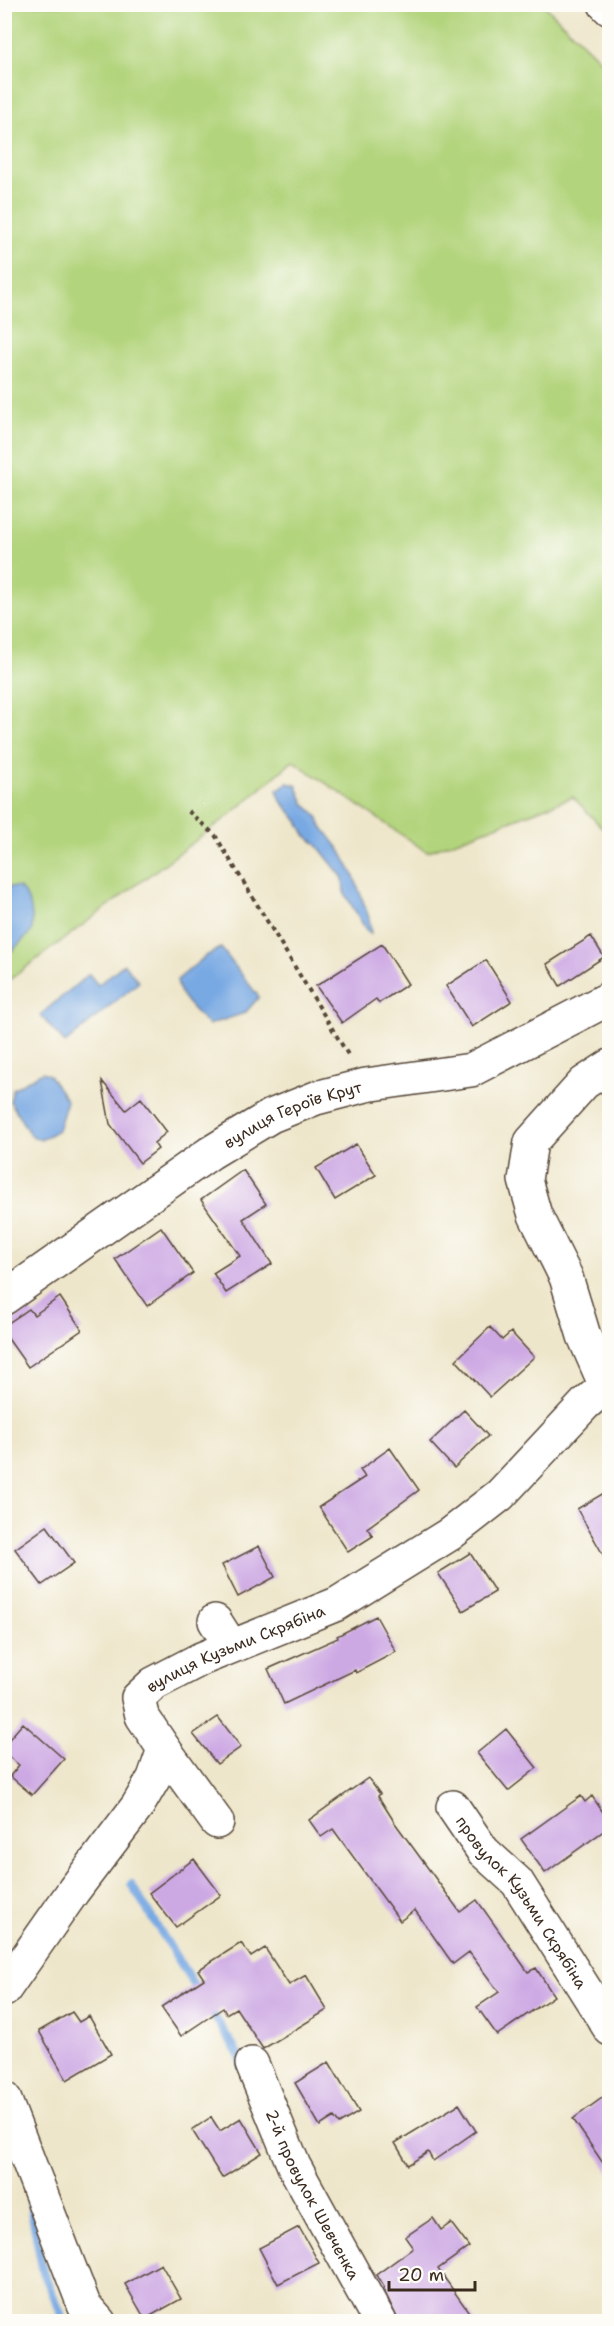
<svg xmlns="http://www.w3.org/2000/svg" width="614" height="2326" font-family="'Shantell Sans',sans-serif">
	<style>
		.green { fill: #b2d47c; stroke: #767f4d; stroke-width: 1.5 }
		.water { fill: #78a9e3; stroke: #5a6a80; stroke-width: 1.5 }
		.lines { fill: none; stroke-linecap: round; stroke-linejoin: round }
		.stream { stroke: #78a9e3; stroke-width: 8 }
		.building { fill: #cda9e4 }
		.minor-casing { stroke: #564638; stroke-width: 36 }
		.path { stroke: #564638; stroke-width: 4; stroke-dasharray: 4.5 4.5; stroke-linecap: butt }
		.minor { stroke: #fff; stroke-width: 33 }
		.labels { text-anchor: middle; dominant-baseline: central; stroke-width: 4.5; stroke-linejoin: round; paint-order: stroke }
		.street-label { font-size: 16px; fill: #3b2a1e; stroke: #fdfcf7 }
	</style>
	<rect width="100%" height="100%" fill="#fdfcf7"/>
	<filter id="ink" filterUnits="userSpaceOnUse"><feTurbulence type="fractalNoise" baseFrequency=".0167" numOctaves="2"/><feDisplacementMap in="SourceGraphic" scale="12" xChannelSelector="R" yChannelSelector="G"/><feConvolveMatrix kernelMatrix="1 2 1 2 8 2 1 2 1" color-interpolation-filters="sRGB"/></filter>
	<filter id="wash" filterUnits="userSpaceOnUse"><feTurbulence type="fractalNoise" baseFrequency=".008" numOctaves="4" result="noise"/><feDisplacementMap in="SourceGraphic" scale="24" xChannelSelector="R" yChannelSelector="G"/><feGaussianBlur stdDeviation="1.35" result="paint"/><feColorMatrix in="noise" values="0 0 0 0 0 0 0 0 0 0 0 0 0 0 0 0 0 1.4 0 .05"/><feComposite in="paint" operator="in"/></filter>
	<g filter="url(#wash)">
		<rect width="100%" height="100%" fill="#eee6ca"/>
		<!-- green -->
		<path class="green" d="M5 5H544L609 69 610 733 607 739 610 741 609 835 573 797 427 852 293 761 230 815 5 983Z"/>
		<!-- water -->
		<path class="water" d="M287 783 296 785 304 803 317 816 320 824 340 850 354 876 369 918 371 934 366 930 344 892 343 878 317 845 305 835 298 821 281 801 277 790Z
			M5 886 20 888C32 902 33 914 32 931L5 958Z
			M221 948 259 997 245 1013 208 1025C197 1011 179 1000 177 980L206 956Z
			M124 964 139 982 65 1043 40 1015 89 974 98 985Z
			M42 1072 49 1075 67 1101 58 1130 41 1140 30 1135 10 1101 13 1089Z"/>
		<g class="lines">
			<!-- stream -->
			<path class="stream" d="M131 1884 199 1993
				M208 2006 240 2057 241 2065
				M30 2205 43 2272 65 2322"/>
		</g>
		<g id="blocks">
			<!-- building -->
			<path class="building" d="M591 936 604 957 560 986 547 964Z
				M382 944 408 984 379 1003 376 999 342 1023 316 986Z
				M486 960 512 1001 472 1027 446 986Z
				M102 1081 126 1110 141 1098 167 1132 154 1143 158 1149 140 1163 110 1124Z
				M356 1144 376 1175 335 1200 316 1168Z
				M243 1170 266 1204 243 1219 272 1264 226 1293 213 1273 240 1256 201 1200Z
				M161 1227 193 1273 147 1306 115 1259Z
				M60 1297 82 1330 28 1367 4 1333V1326L29 1309 34 1315Z
				M490 1327 502 1340 511 1332 534 1357 490 1397 456 1360Z
				M464 1410 488 1436 454 1468 430 1442Z
				M390 1448 419 1490 367 1528 373 1536 348 1552 319 1507 365 1477 360 1470Z
				M609 1490V1565L577 1509Z
				M47 1526 74 1563 42 1585 15 1549Z
				M259 1546 275 1577 238 1597 222 1565Z
				M470 1553 495 1592 463 1611 438 1573Z
				M376 1616 396 1652 356 1673 355 1670 284 1704 268 1669 338 1638 337 1636Z
				M218 1717 241 1747 217 1764 193 1734Z
				M23 1723 64 1759 32 1795 10 1776 19 1765 4 1753V1745Z
				M506 1729 537 1768 508 1791 477 1753Z
				M368 1778 380 1794 378 1796 395 1823 460 1912 477 1900 528 1972 536 1968 554 1996 497 2035 477 2007 499 1992 469 1952 453 1964 415 1910 400 1921 333 1829 321 1837 309 1820Z
				M581 1796 585 1802 592 1796 609 1821V1827L545 1873 521 1839Z
				M194 1859 221 1895 176 1927 149 1893Z
				M241 1943 251 1957 265 1948 289 1985 306 1975 327 2010 263 2049 236 2008 226 2014 223 2008 181 2036 161 2007 204 1979 198 1970Z
				M72 2012 79 2022 89 2016 111 2054 67 2080 39 2031Z
				M329 2062 359 2112 339 2124 334 2117 320 2126 295 2083Z
				M609 2093V2172L573 2119Z
				M459 2104 476 2131 433 2161 428 2152 408 2165 395 2143Z
				M211 2117 220 2131 241 2118 262 2153 222 2178 192 2130Z
				M433 2218 441 2230 451 2223 469 2247 438 2269 476 2322H399L383 2288 384 2287 376 2275 413 2248 405 2237Z
				M299 2227 319 2263 278 2284 259 2248Z
				M161 2264 181 2299 145 2319 125 2284Z"/>
		</g>
	</g>
	<g filter="url(#ink)">
		<use href="#blocks" fill-opacity="0" stroke="#564638" stroke-width="1.5"/>
		<g class="lines">
			<defs>
				<g id="minor">
					<path d="M605 4 610 9"/>
					<path id="s1" d="M4 1298 210 1153 271 1116 316 1098 366 1085 471 1070 610 998"/>
					<path d="M215 1621 231 1646"/>
					<path d="M164 1749 217 1822"/>
					<path id="s2" d="M453 1807 483 1851 517 1882 610 2029"/>
					<path id="s3" d="M4 1990 74 1890 137 1807 154 1778 164 1749 142 1716 138 1698 153 1684 201 1659 337 1604 450 1534 500 1495 585 1404 606 1386 584 1336 566 1277 535 1215 525 1180 531 1142 584 1083 610 1066"/>
					<path id="s4" d="M252 2064 294 2166 380 2322"/>
					<path d="M4 2098 84 2305 99 2322"/>
				</g>
			</defs>
			<!-- minor casing -->
			<use href="#minor" class="minor-casing"/>
			<!-- path -->
			<path class="path" d="M188 811 215 835 350 1058"/>
			<!-- minor -->
			<use href="#minor" class="minor"/>
		</g>
	</g>
	<g class="labels">
		<!-- street labels -->
		<g class="street-label">
			<text stroke="none"><textPath href="#s1" startOffset="344">вулиця Героїв Крут</textPath></text>
			<text stroke="none"><textPath href="#s3" startOffset="459">вулиця Кузьми Скрябіна</textPath></text>
			<text stroke="none"><textPath href="#s2" startOffset="118">провулок Кузьми Скрябіна</textPath></text>
			<text stroke="none"><textPath href="#s4" startOffset="144">2-й провулок Шевченка</textPath></text>
		</g>
	</g>
	<!-- margin -->
	<rect width="614" height="2326" fill="none" stroke="#fdfcf7" stroke-width="24"/>
	<!-- scale -->
	<path d="M389 2281v9h86v-9" fill="none" stroke="#3b2a1e" stroke-width="3"/>
	<text x="398" y="2281" font-size="18" fill="#3b2a1e" stroke="#fdfcf7" stroke-width="4.5" paint-order="stroke">20 m</text>
</svg>
